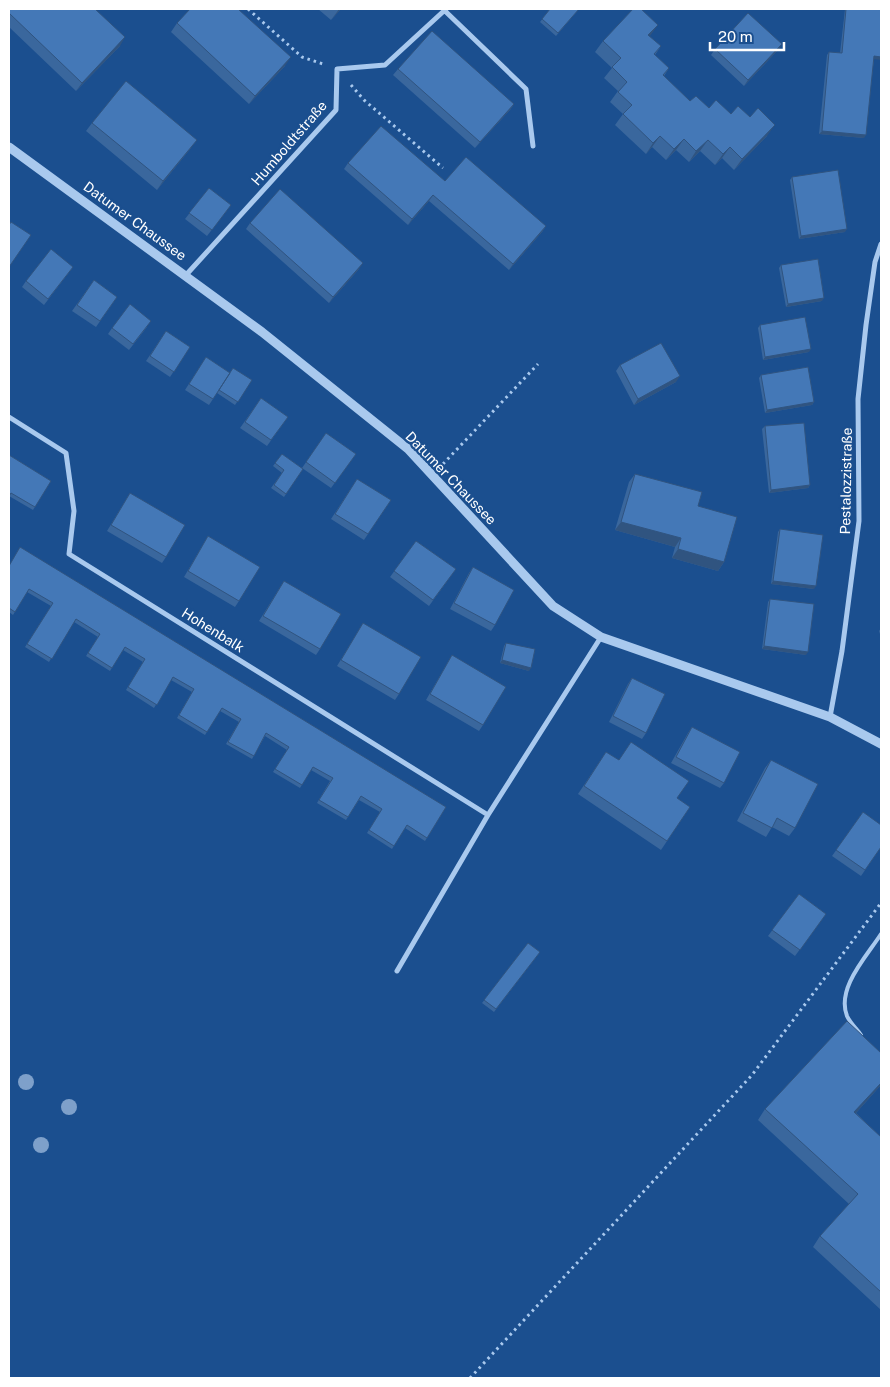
<svg xmlns="http://www.w3.org/2000/svg" width="890" height="1387" font-family="'Public Sans',sans-serif">
	<style>
		.lines { fill: none; stroke-linecap: round; stroke-linejoin: round }
		.path { stroke: #a9c9ee; stroke-width: 3; stroke-dasharray: 2.5 4; stroke-linecap: butt }
		.service { stroke: #a9c9ee; stroke-width: 4 }
		.minor { stroke: #a9c9ee; stroke-width: 5 }
		.tertiary { stroke: #a9c9ee; stroke-width: 9 }
		.tree { fill: #7ea0ca }
		.wall { fill: #3a679d }
		.shaded-wall { fill: #305480 }
		.building { fill: #4478b7; stroke: #305480 }
		.labels { text-anchor: middle; dominant-baseline: central; stroke-width: 4.5; stroke-linejoin: round; paint-order: stroke }
		.street-label { font-size: 14px; fill: #fff; stroke: #1b4f8f }
	</style>
	<rect width="100%" height="100%" fill="#1b4f8f"/>
	<g class="lines">
		<!-- path -->
		<path class="path" d="M248 9 302 57 323 64
			M351 85 364 100 443 168
			M443 464 538 364
			M470 1378 752 1075 881 903"/>
		<!-- service -->
		<path class="service" d="M861 1035C857 1029 850 1023 847 1016 836 988 867 956 881 934"/>
		<!-- minor -->
		<path class="minor" d="M444 10 526 89 533 146
			M186 275 336 110 337 69 385 65 446 9
			M9 417 66 453 74 511 69 554 488 815 601 637
			M830 717 842 651 859 521 858 399 866 325 875 262 881 244
			M397 971 488 815"/>
		<!-- tertiary -->
		<path class="tertiary" d="M9 147 262 332 408 449 553 606 601 637 830 717 881 744"/>
	</g>
	<!-- trees -->
	<g class="tree">
		<circle cx="26" cy="1082" r="8"/>
		<circle cx="69" cy="1107" r="8"/>
		<circle cx="41" cy="1145" r="8"/>
	</g>
	<!-- wall -->
	<path class="wall" d="M9 9 120 46 76 91 9 27Z
		M318 9H341L331 20Z
		M550 9H579L556 36 540 22Z
		M845 9H881L874 59 864 138 819 134 827 55 829 52 840 53Z
		M177 23 285 66 249 104 171 32Z
		M603 41 661 46 655 55 669 68 664 76 690 101 731 114 767 136 734 170 722 158 715 165 700 151 689 162 676 150 666 160 652 147 646 154 615 125 623 114 610 102 618 91 604 78 612 68 595 52Z
		M715 49 778 50 744 86 711 55Z
		M398 69 514 104 510 110 475 148 393 75Z
		M92 123 191 148 157 190 86 131Z
		M348 163 445 181 546 226 542 232 509 270 429 201 408 225 344 169Z
		M792 177 845 232 799 239 790 180Z
		M209 188 231 205 207 236 185 219Z
		M250 223 359 269 329 303 246 229Z
		M781 265 822 301 786 307 779 268Z
		M73 267 44 305 22 287 26 281Z
		M94 280 117 297 96 327 72 311Z
		M760 325 809 352 763 360 758 328Z
		M147 327 129 350 108 334 112 328Z
		M166 331 190 347 170 377 146 361Z
		M206 357 230 373 252 380 235 405 217 393 209 405 185 390Z
		M620 365 676 382 634 405 616 371Z
		M761 375 814 402 812 405 765 413 759 378Z
		M261 398 288 417 267 446 240 428Z
		M765 426 810 485 808 488 769 493 762 429Z
		M326 433 356 454 331 488 302 468Z
		M282 454 303 469 284 497 271 488 282 473 273 466Z
		M9 455 51 481 33 510 9 496Z
		M635 474 698 506 724 562 718 571 672 558 675 547 615 530 629 482Z
		M357 479 391 500 364 540 331 519Z
		M130 493 166 557 162 563 107 531Z
		M780 529 814 589 771 584 778 532Z
		M208 536 239 601 235 607 184 577Z
		M416 541 456 569 429 606 390 577Z
		M9 565 446 807 425 841 405 828 392 849 367 833 380 812 359 800 346 820 317 803 330 781 311 770 300 788 273 772 287 750 265 736 252 759 226 744 239 722 220 711 205 735 177 718 192 692 171 680 154 708 126 690 143 662 123 650 110 671 86 656 98 637 74 622 49 662 25 647 51 606 27 592 13 615 9 612Z
		M473 567 495 625 491 631 450 609 469 573Z
		M284 581 320 649 316 655 259 621Z
		M770 599 806 655 762 649 768 602Z
		M363 623 399 694 395 700 337 666Z
		M881 628V637L879 631Z
		M506 643 529 671 500 663 504 646Z
		M452 655 483 725 479 731 426 700Z
		M632 678 646 733 642 739 609 722 628 684Z
		M692 727 724 783 720 788 671 763 688 733Z
		M606 752 690 807 661 850 578 794Z
		M771 760 795 828 789 836 772 827 766 837 737 821 765 768Z
		M863 812 881 847 861 876 832 856Z
		M799 894 826 914 795 956 768 936Z
		M528 943 540 952 494 1012 482 1003Z
		M881 1053V1085L856 1113 881 1137V1310L813 1247 820 1236 849 1204 758 1120 765 1109Z"/>
	<!-- shaded-wall -->
	<path class="shaded-wall" d="M339 9H341L331 20 337 12Z
		M658 25 650 36 648 35Z
		M125 37 120 46 76 91 82 83Z
		M782 44 778 50 744 86 748 80Z
		M874 56 881 57V60L872 59Z
		M291 57 285 66 249 104 255 96Z
		M514 104 510 110 475 148 480 142Z
		M775 125 767 136 734 170 742 159Z
		M822 131 866 135 864 138 819 134Z
		M660 136 652 147 646 154 653 143Z
		M684 139 676 150 666 160 674 149Z
		M197 140 191 148 157 190 163 181Z
		M708 140 700 151 689 162 696 151Z
		M730 147 722 158 715 165 723 154Z
		M433 195 429 201 408 225 412 219Z
		M546 226 542 232 509 270 513 264Z
		M847 229 845 232 799 239 801 236Z
		M363 263 359 269 329 303 333 297Z
		M824 298 822 301 786 307 788 304Z
		M811 349 809 352 763 360 765 357Z
		M680 376 676 382 634 405 638 399Z
		M814 402 812 405 765 413 767 410Z
		M810 485 808 488 769 493 771 490Z
		M621 522 681 538 675 547 615 530Z
		M678 549 724 562 718 571 672 558Z
		M773 581 816 586 814 589 771 584Z
		M764 646 808 652 806 655 762 649Z
		M502 660 531 668 529 671 500 663Z
		M881 1083V1085L847 1123 854 1112Z"/>
	<!-- building -->
	<path class="building" d="M9 9H95L125 37 82 83 9 13Z
		M190 9H238L291 57 255 96 177 23Z
		M550 9H579L558 33 542 19Z
		M633 9H641L658 25 648 35 661 46 654 54 669 68 663 75 690 101 696 96 709 108 716 100 731 114 738 106 750 117 758 108 775 125 742 159 730 147 723 154 708 140 696 151 684 139 674 149 660 136 653 143 623 114 632 105 618 92 627 82 612 67 621 58 603 41Z
		M846 9H881V57L874 56 866 135 822 131 829 52 842 53Z
		M748 13 782 44 748 80 715 49Z
		M432 31 514 104 480 142 398 69Z
		M126 81 197 140 163 181 92 123Z
		M381 126 445 181 466 157 546 226 513 264 433 195 412 219 348 163Z
		M838 170 847 229 801 236 792 177Z
		M209 188 231 205 212 230 189 213Z
		M280 189 363 263 333 297 250 223Z
		M11 222 31 235 9 267V225Z
		M51 249 73 267 48 299 26 281Z
		M818 259 824 298 788 304 781 265Z
		M94 280 117 297 100 321 77 305Z
		M130 304 151 321 133 344 112 328Z
		M805 317 811 349 765 357 760 325Z
		M166 331 190 347 174 372 150 356Z
		M661 343 680 376 638 399 620 365Z
		M206 357 230 373 213 399 189 384Z
		M808 367 814 402 767 410 761 375Z
		M233 368 252 380 238 402 219 390Z
		M261 398 288 417 271 440 245 422Z
		M804 423 810 485 771 490 765 426Z
		M326 433 356 454 335 483 306 462Z
		M282 454 303 469 286 494 274 485 284 470 275 463Z
		M9 455 51 481 35 507 11 493 9 496Z
		M635 474 702 492 698 506 737 517 724 562 678 549 681 538 621 522Z
		M357 479 391 500 368 534 335 514Z
		M130 493 185 525 166 557 111 525Z
		M780 529 823 535 816 586 773 581Z
		M208 536 260 567 239 601 188 571Z
		M416 541 456 569 433 600 394 571Z
		M20 547 446 807 427 838 407 825 394 846 369 830 382 809 361 796 348 817 319 800 333 778 313 767 302 785 275 769 289 747 266 733 254 756 228 742 241 719 222 708 207 732 179 715 194 689 173 677 157 705 128 687 145 659 125 647 112 668 88 653 100 634 76 619 52 659 27 644 53 603 29 589 15 612 9 608V566Z
		M473 567 514 590 495 625 454 603Z
		M284 581 341 614 320 649 263 616Z
		M770 599 814 604 808 652 764 646Z
		M363 623 421 657 399 694 341 660Z
		M506 643 535 649 531 668 502 660Z
		M452 655 506 687 483 725 430 694Z
		M632 678 665 694 646 733 613 716Z
		M692 727 740 752 724 783 676 757Z
		M631 742 689 781 677 798 690 807 667 841 584 786 606 752 619 760Z
		M771 760 818 784 795 828 777 818 772 828 743 813Z
		M863 812 881 825V847L865 870 836 850Z
		M799 894 826 914 800 950 772 930Z
		M528 943 540 952 496 1009 484 1000Z
		M847 1021 881 1053V1083L854 1112 881 1137V1292L820 1236 858 1194 765 1109Z"/>
	<g class="labels">
		<!-- street labels -->
		<g class="street-label">
			<text transform="translate(289 143) rotate(-49)">Humboldtstraße</text>
			<text transform="translate(135 221) rotate(36)">Datumer Chaussee</text>
			<text transform="translate(451 478) rotate(46)">Datumer Chaussee</text>
			<text transform="translate(846 481) rotate(-89)">Pestalozzistraße</text>
			<text transform="translate(213 630) rotate(32)">Hohenbalk</text>
		</g>
	</g>
	<!-- border -->
	<rect width="890" height="1387" fill="none" stroke="#ffffff" stroke-width="20"/>
	<!-- scale -->
	<path d="M710 42v8h74v-8" fill="none" stroke="#ffffff" stroke-width="2.5"/>
	<text x="718" y="42" font-size="15" fill="#ffffff" stroke="#1b4f8f" stroke-width="4" paint-order="stroke">20 m</text>
</svg>
